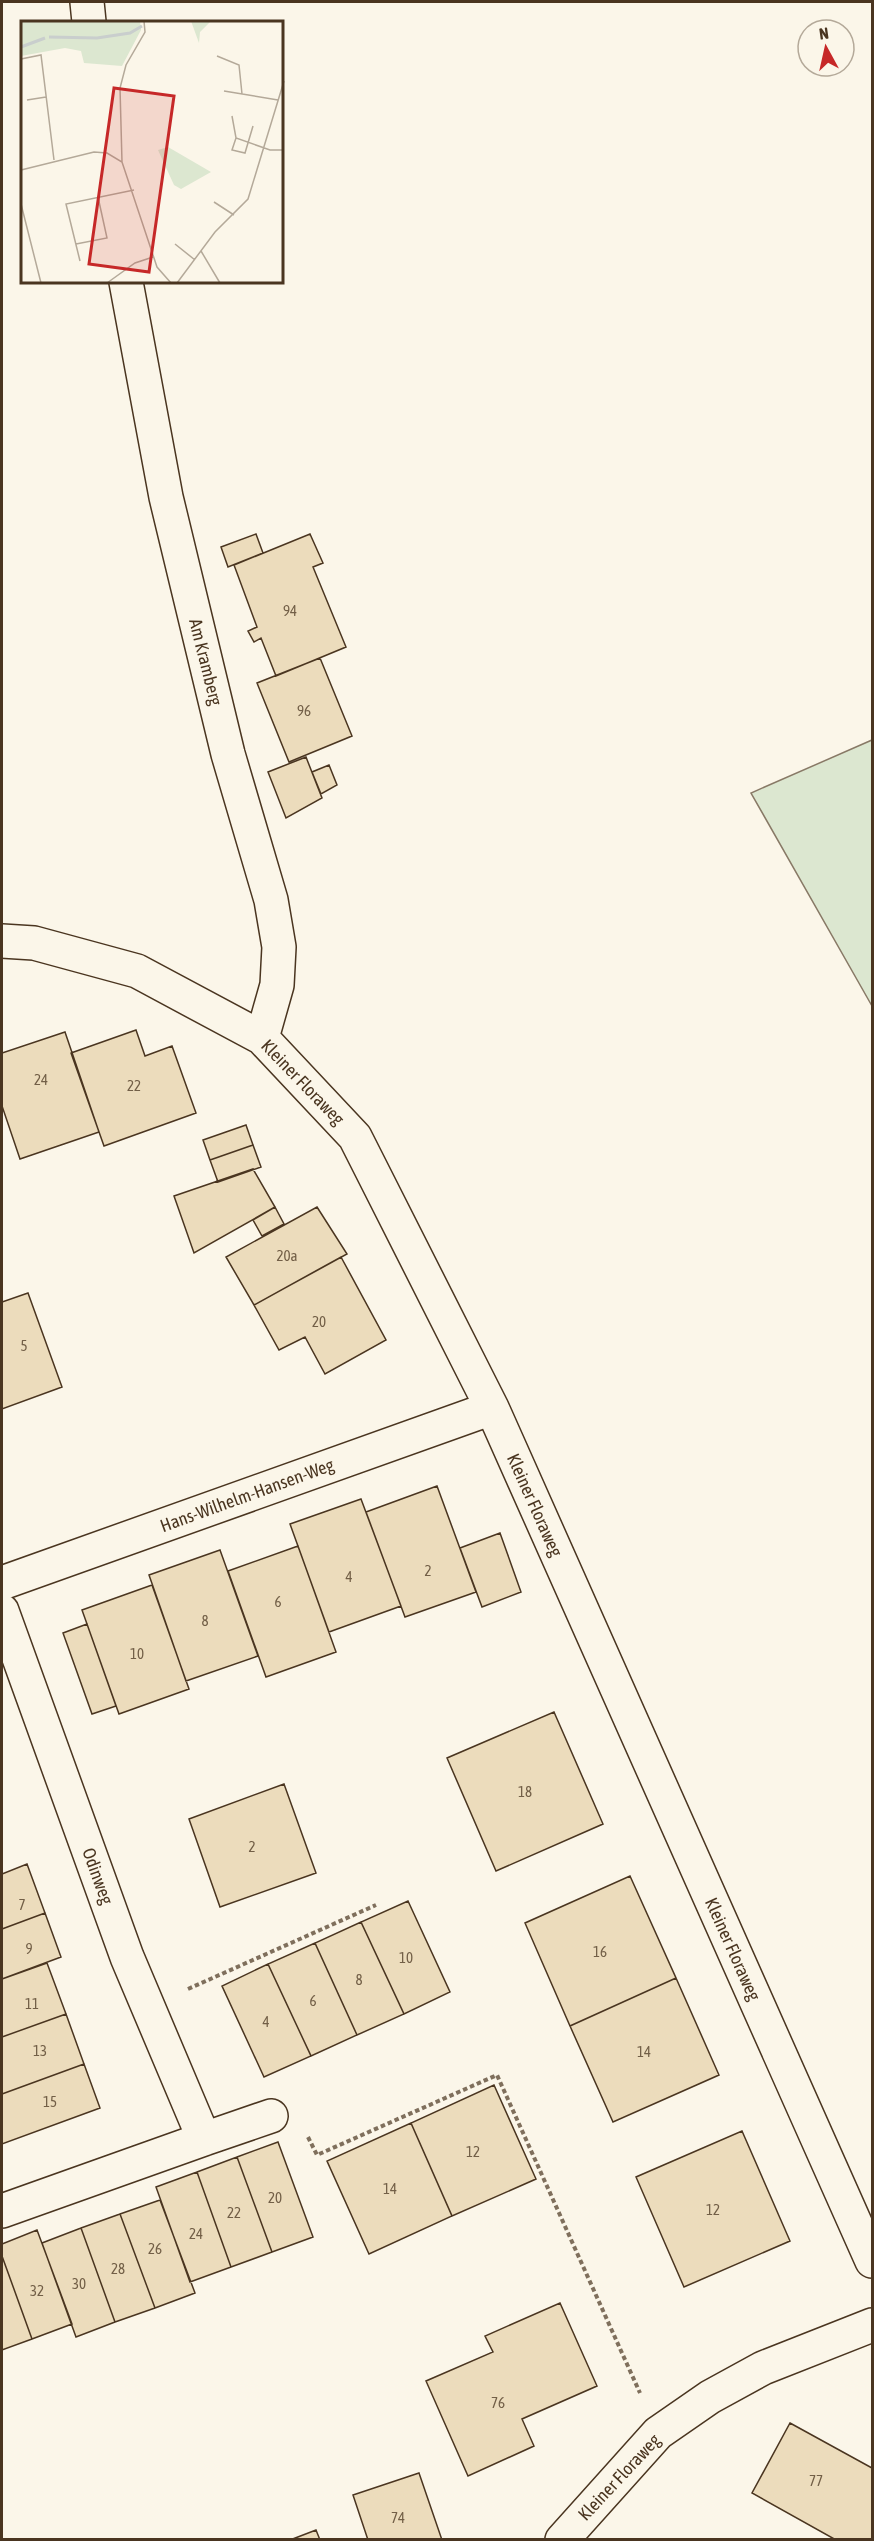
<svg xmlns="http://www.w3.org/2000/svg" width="874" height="2541" font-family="'Asap Condensed',sans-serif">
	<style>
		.green { fill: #dce7d0; stroke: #887966; stroke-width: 1.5 }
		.building { fill: #ecdcbc; stroke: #4a3520; stroke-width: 1.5 }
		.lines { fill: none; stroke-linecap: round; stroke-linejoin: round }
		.minor-casing { stroke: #4a3520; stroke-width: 36 }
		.path { stroke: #7f6f5c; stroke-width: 4; stroke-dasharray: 4.5 3; stroke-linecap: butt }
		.minor { stroke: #fbf6e9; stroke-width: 33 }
		.labels { text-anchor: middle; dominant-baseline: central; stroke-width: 4.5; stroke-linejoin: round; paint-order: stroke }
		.number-label { font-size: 15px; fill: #725f47 }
		.street-label { font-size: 18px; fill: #4a3520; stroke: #fbf6e9 }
		.inset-river { fill: none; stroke: #c9cecd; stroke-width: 3 }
		.inset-road { fill: none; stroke: #b4a999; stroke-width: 1.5 }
		.view { fill: #c62828; fill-opacity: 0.15; stroke: #c62828; stroke-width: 3 }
		.inset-edge { fill: none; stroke: #4a3520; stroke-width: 3 }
	</style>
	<rect width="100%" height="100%" fill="#fbf6e9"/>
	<!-- green -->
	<path class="green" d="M872 740V1006L751 793Z"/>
	<!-- building -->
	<path class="building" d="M256 534 263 553 228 567 221 547Z
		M310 534 323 563 313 567 346 647 276 676 261 638 254 642 248 631 257 627 234 565Z
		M320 658 352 736 289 762 257 683Z
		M306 757 322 798 286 818 268 772Z
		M329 765 337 785 321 794 312 772Z
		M136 1030 145 1056 172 1046 196 1113 104 1146 71 1053Z
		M65 1032 99 1132 20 1159 2 1106V1053Z
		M246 1125 253 1145 210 1160 203 1140Z
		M253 1145 261 1167 218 1182 210 1160Z
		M253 1169 275 1207 194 1253 174 1196Z
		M275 1207 284 1224 262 1236 253 1220Z
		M317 1207 347 1254 254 1305 226 1257Z
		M341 1257 386 1340 325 1374 305 1337 279 1350 254 1305Z
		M28 1293 62 1387 2 1409V1302Z
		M437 1486 476 1592 405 1617 366 1512Z
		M361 1499 401 1606 329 1632 290 1524Z
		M500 1533 521 1592 482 1607 460 1548Z
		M298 1546 336 1652 266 1677 228 1571Z
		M220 1550 258 1656 186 1681 149 1575Z
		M152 1585 189 1689 119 1714 82 1610Z
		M87 1624 116 1706 92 1714 63 1633Z
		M554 1712 603 1824 496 1871 447 1758Z
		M284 1784 316 1873 220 1907 189 1819Z
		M27 1864 45 1913 2 1929V1874Z
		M630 1876 676 1978 570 2026 525 1923Z
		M408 1901 450 1992 404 2014 361 1922Z
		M45 1913 61 1957 2 1979V1929Z
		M361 1922 404 2014 357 2035 315 1943Z
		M315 1943 357 2035 311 2056 268 1964Z
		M47 1963 66 2014 2 2037V1979Z
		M268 1964 311 2056 264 2077 222 1986Z
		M676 1978 719 2075 613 2122 570 2026Z
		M66 2014 84 2064 2 2094V2037Z
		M84 2064 100 2108 2 2144V2094Z
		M494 2085 536 2179 452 2216 411 2123Z
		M411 2123 452 2216 369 2254 327 2161Z
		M742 2131 790 2241 684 2287 636 2177Z
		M278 2142 313 2237 272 2252 237 2157Z
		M237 2157 272 2252 231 2267 197 2172Z
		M197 2172 231 2267 190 2282 156 2187Z
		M160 2200 195 2293 155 2308 120 2214Z
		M120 2214 155 2308 115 2322 81 2228Z
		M81 2228 115 2322 76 2337 42 2243Z
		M37 2230 72 2324 32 2339 2 2256V2244Z
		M2 2256 32 2339 2 2350Z
		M560 2303 597 2386 522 2419 534 2446 468 2476 426 2381 493 2352 485 2336Z
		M790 2423 872 2468V2540H836L752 2493Z
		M419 2473 442 2540H368L353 2495Z
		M316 2530 320 2540H290Z"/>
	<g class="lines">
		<defs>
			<path id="minor" d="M87 2 89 22
				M126 282 166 497 228 754 271 900 279 947 277 985 262 1038
				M2 941 34 943 137 971 262 1038 355 1137 492 1408 872 2261
				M2 1583 492 1408
				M2 1611 127 1957 204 2139 2 2211
				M204 2139 271 2116
				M562 2540 658 2433 710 2397 763 2368 872 2325"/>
		</defs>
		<!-- minor casing -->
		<use href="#minor" class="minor-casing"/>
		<!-- path -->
		<path class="path" d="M188 1989 376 1905
			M308 2137 317 2155 497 2075 640 2393"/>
		<!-- minor -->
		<use href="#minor" class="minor"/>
	</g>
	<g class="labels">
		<!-- number labels -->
		<g class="number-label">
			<text x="290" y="610">94</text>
			<text x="304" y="710">96</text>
			<text x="41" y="1079">24</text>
			<text x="134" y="1085">22</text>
			<text x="287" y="1255">20a</text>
			<text x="319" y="1321">20</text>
			<text x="24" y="1345">5</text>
			<text x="428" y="1570">2</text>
			<text x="349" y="1576">4</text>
			<text x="278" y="1601">6</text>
			<text x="205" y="1620">8</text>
			<text x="137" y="1653">10</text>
			<text x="525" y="1791">18</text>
			<text x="252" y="1846">2</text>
			<text x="22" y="1904">7</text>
			<text x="29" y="1948">9</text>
			<text x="600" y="1951">16</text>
			<text x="406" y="1957">10</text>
			<text x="359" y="1979">8</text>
			<text x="313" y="2000">6</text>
			<text x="32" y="2003">11</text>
			<text x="266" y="2021">4</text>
			<text x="40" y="2050">13</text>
			<text x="644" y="2051">14</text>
			<text x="50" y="2101">15</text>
			<text x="473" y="2151">12</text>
			<text x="390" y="2188">14</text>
			<text x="275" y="2197">20</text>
			<text x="713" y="2209">12</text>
			<text x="234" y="2212">22</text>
			<text x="196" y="2233">24</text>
			<text x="155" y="2248">26</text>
			<text x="118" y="2268">28</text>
			<text x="79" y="2283">30</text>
			<text x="37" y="2290">32</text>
			<text x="498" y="2402">76</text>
			<text x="816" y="2480">77</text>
			<text x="398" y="2517">74</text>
		</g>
		<!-- street labels -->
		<g class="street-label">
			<text transform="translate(206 662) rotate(76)">Am Kramberg</text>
			<text transform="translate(303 1082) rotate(46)">Kleiner Floraweg</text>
			<text transform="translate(247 1495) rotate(-20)">Hans-Wilhelm-Hansen-Weg</text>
			<text transform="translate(535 1505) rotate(66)">Kleiner Floraweg</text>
			<text transform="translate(98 1876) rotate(70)">Odinweg</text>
			<text transform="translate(733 1949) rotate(66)">Kleiner Floraweg</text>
			<text transform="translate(619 2477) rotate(-47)">Kleiner Floraweg</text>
		</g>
	</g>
	<!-- overview -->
	<g transform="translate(21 21)">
		<rect width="262" height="262" fill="#fbf6e9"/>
		<path d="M0 0H119L120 9 101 45 63 42 60 30 44 27 0 35ZM170 0H190L179 11 178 22ZM147 126 190 151 160 168 153 164 137 129Z" fill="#dce7d0"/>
		<path class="inset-river" d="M28 16 76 17 109 12 121 5M0 26 24 17"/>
		<path class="inset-road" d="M196 35 218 44 221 73M0 38 20 34 33 139M203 70 257 79M6 79 25 76M211 95 215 117 249 129H263M215 117 211 129 224 132 232 105M101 141 99 67 105 44 124 11 123 0M0 149 73 131 86 132 101 141 136 246 150 262M193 181 213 194M0 183 20 262M55 223 86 217 77 176M154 223 174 239M180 230 199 262M59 240 45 183 113 169M86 262 114 242 132 236M156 262 194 211 227 178 263 60"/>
		<path class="view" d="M93 67 153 75 128 251 68 243Z"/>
		<rect width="262" height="262" class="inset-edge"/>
	</g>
	<!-- border -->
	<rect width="874" height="2541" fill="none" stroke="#4a3520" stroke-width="6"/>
	<!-- north arrow -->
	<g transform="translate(826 48) rotate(352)"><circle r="28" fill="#fbf6e9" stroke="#b4a999" stroke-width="1.5"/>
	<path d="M0-4.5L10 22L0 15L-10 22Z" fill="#c62828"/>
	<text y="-9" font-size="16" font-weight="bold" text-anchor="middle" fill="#4a3520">N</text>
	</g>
</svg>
